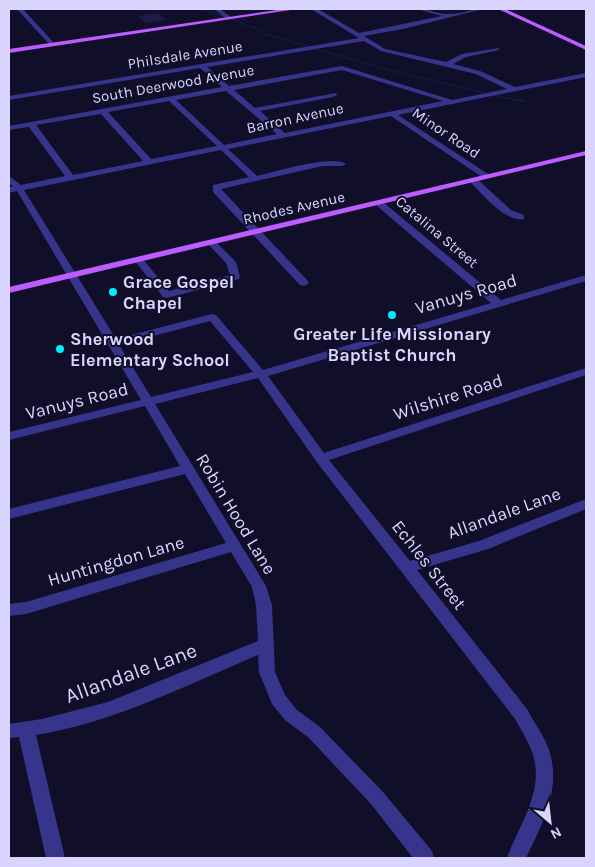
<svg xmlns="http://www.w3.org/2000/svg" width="595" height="867" font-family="Karla,sans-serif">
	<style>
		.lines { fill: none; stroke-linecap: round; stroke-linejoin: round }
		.stream-far1 { stroke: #08244d; stroke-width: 1 }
		.stream { stroke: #08244d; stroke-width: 2 }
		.building { fill: #21184b }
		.minor { fill: #36358b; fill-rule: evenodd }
		.major { fill: #bd5cff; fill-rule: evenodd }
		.poi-dot { fill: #01eeff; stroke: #110e29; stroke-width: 2 }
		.labels { text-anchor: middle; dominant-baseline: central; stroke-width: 4; stroke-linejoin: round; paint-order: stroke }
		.far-street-label { font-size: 15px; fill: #d9d5ff; stroke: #110e29 }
		.poi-label { font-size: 18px; font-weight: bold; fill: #d9d5ff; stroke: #110e29; text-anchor: start }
		.street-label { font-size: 18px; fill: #d9d5ff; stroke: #110e29 }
		.near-street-label { font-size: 21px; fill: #d9d5ff; stroke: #110e29 }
	</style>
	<rect width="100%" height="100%" fill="#110e29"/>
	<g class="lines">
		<!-- stream-far1 -->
		<path class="stream-far1" d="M203 9 255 28 265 34 392 71 489 94
			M494 95 522 101"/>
		<!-- stream -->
		<path class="stream" d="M518 100 522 101"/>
	</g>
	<!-- building -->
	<path class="building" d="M158 13 166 20 146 23 138 16Z"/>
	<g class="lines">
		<!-- minor -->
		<path class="minor" d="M17 9H23L54 43V45H50Z
			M214 9H220L232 18 227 19Z
			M311 9H318L359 33 442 16 417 9C428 9 440 15 450 14 461 14 471 9 483 9L403 29 364 36 385 49 446 62 462 54 499 48V50L466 57 453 64 480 71 515 87 586 73V77L398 115 488 174V178L485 179 391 116 228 149 257 176C275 172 333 154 346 164L342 166H323L221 189 308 281 309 283 304 286 300 285 213 192V185L249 177 221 150 24 190 116 339 212 314 216 315 263 370 491 303 377 206V202H383L501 300 586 275V281L268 376 324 453 586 368V375L329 460 410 561 479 541 586 499V509L488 549 417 570 527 709C534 723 544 735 549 750 562 788 542 825 526 858H507C520 822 548 787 530 747 526 737 520 728 515 719L316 461 258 378 155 404 266 586 272 605 275 672 285 695 297 710 320 727 383 792 432 851 434 858H413L371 804 308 737 285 720 272 704 259 672 258 655C187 685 113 723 36 735L65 858H46L19 737 9 738V724L42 719 108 702 258 641 256 605 252 587 231 552 26 614 9 616V604L26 602 226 543 185 474 9 519V509L180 466 145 406 9 440V432L141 400 17 191 9 193V187H13L9 183V176L21 185 65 176 29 127 9 130V126L222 87 200 68 9 100V96L359 38ZM364 41 381 51 476 74 507 89 452 100 342 66 229 86 207 67ZM342 70 443 101 285 133 260 111 333 97 337 95 336 93 255 108 234 90ZM226 91 277 134 224 145 176 100ZM169 101 217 146 151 159 108 112ZM101 114 143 161 73 175 36 125ZM210 321 253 372 151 397 119 345Z
			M470 178H476L511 210 524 215V219C504 222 483 194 470 182Z
			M212 240 215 241 236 262 240 277 239 279 167 298 163 297 135 261 140 258 143 259 169 291 230 275 226 263 207 243Z"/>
		<!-- major -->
		<path class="major" d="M284 9H297L9 53V49Z
			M498 9H505L586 46V50Z
			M586 151V155L9 293V287Z"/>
	</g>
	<!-- markers -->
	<g class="poi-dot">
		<circle cx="113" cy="292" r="5"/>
		<circle cx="392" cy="315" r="5"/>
		<circle cx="60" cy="349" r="5"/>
	</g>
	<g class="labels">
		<!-- far-street labels -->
		<g class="far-street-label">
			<text transform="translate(185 55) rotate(-9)">Philsdale Avenue</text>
			<text transform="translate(173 84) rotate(-10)">South Deerwood Avenue</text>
			<text transform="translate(295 118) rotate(-12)">Barron Avenue</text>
			<text transform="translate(446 133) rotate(34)">Minor Road</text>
			<text transform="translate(294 208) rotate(-13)">Rhodes Avenue</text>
			<text transform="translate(437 232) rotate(40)">Catalina Street</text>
		</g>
		<!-- poi labels -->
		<g class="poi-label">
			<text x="123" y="282">Grace Gospel<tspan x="123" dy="21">Chapel</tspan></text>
			<text x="392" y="334" text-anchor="middle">Greater Life Missionary<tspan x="392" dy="21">Baptist Church</tspan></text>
			<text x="70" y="339">Sherwood<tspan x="70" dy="21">Elementary School</tspan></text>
		</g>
		<!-- street labels -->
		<g class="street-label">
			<text transform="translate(466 294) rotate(-16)">Vanuys Road</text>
			<text transform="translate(448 397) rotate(-18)">Wilshire Road</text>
			<text transform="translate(77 401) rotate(-14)">Vanuys Road</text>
			<text transform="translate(504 513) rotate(-20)">Allandale Lane</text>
			<text transform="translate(236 514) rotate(59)">Robin Hood Lane</text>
			<text transform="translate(116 561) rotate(-16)">Huntingdon Lane</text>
			<text transform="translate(429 565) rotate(52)">Echles Street</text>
		</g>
		<!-- near-street labels -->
		<g class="near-street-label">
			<text transform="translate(131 673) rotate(-20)">Allandale Lane</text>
		</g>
	</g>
	<!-- border -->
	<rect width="595" height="867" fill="none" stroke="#d9d5ff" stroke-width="20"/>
	<!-- north arrow -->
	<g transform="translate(550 822) rotate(152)" stroke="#110e29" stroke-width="4" paint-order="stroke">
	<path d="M0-4L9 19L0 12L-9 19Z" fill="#d9d5ff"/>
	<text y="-8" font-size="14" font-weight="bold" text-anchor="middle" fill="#d9d5ff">N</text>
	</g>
</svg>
